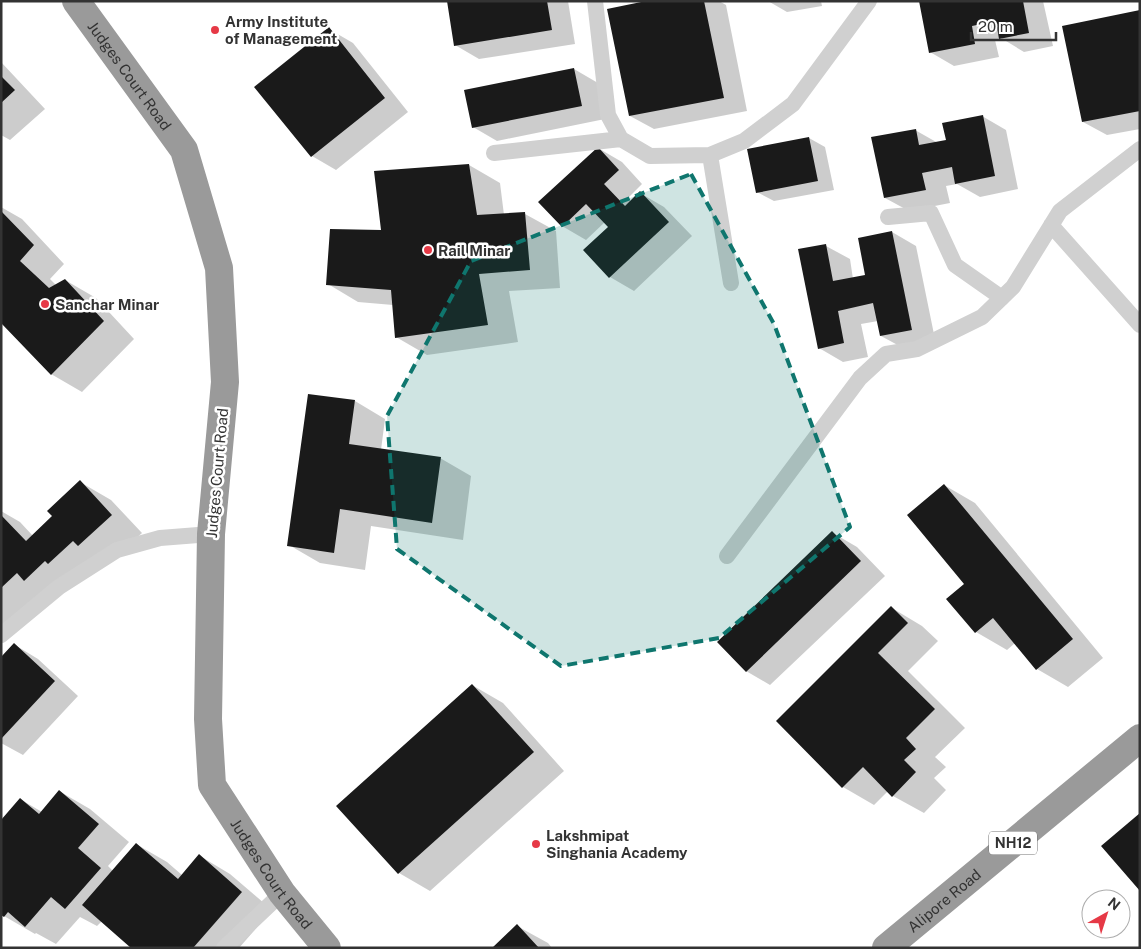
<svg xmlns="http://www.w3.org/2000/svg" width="1141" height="949" font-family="'Public Sans',sans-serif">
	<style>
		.shadow { fill: #0003 }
		.building { fill: #1a1a1a }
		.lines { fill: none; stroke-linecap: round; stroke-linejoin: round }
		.lane { stroke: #d0d0d0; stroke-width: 16 }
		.highway { stroke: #9a9a9a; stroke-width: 28 }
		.marked { fill: #0f766e; fill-opacity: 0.2; stroke: #0f766e; stroke-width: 4; stroke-dasharray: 10 6; stroke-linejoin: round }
		.poi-dot { fill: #e63946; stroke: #fff; stroke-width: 2 }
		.labels { text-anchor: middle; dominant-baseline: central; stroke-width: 5; stroke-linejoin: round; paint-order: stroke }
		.shield { fill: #fff; stroke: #707070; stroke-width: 1 }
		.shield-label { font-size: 14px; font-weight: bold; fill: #333 }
		.poi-label { font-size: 15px; font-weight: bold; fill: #333; stroke: #fff; text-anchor: start }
		.street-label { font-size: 15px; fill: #333; stroke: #fff }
	</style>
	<rect width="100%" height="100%" fill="#fff"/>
	<!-- shadow -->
	<path class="shadow" d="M448 1H568L575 44 479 59 455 45Z
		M652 1H719L726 5 747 111 654 129 630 116Z
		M768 1H821L822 6 787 12Z
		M920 1H1043L1053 46 1024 52 1001 38 995 40 999 57 954 66 930 52Z
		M1140 12V129L1107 135 1083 122Z
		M329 29 353 43 408 112 336 170 312 156Z
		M1 62 45 109 10 140 1 135Z
		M574 69 598 83 605 119 497 141 473 127Z
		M982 116 1006 130 1018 189 980 197 957 184 946 186 950 203 909 211 885 198 915 130 938 143 947 141Z
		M809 138 825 147 834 190 774 201 757 192Z
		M598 148 622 162 642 184 628 198 631 202 640 193 664 207 692 236 634 291 610 277 584 250 609 227 605 222 586 240 562 226Z
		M469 165 500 183 504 215 525 214 556 231 560 288 509 291 518 342 427 355 396 337 393 305 358 302 328 284 383 231Z
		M1 207 22 219 64 264 50 279 56 285 65 280 96 298 134 339 82 392 51 374 1 321Z
		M892 232 916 246 936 344 905 349 881 336 878 321 861 324 868 357 843 362 819 348 826 246 850 259 853 279 867 276Z
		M355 401 385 419 381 450 440 458 471 476 463 540 371 526 365 570 320 563 289 545Z
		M80 482 111 500 142 533 109 563 1 634V511L20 522 33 536 54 516Z
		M944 485 975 503 1103 658 1068 687 1037 669 1015 643 1007 650 976 632Z
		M833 533 857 547 885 576 770 685 746 671Z
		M892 608 922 626 938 641 908 671 965 728 935 757 946 767 934 778 946 790 924 813 893 796 888 791 874 805 843 787 777 721Z
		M15 645 38 659 78 696 23 755 1 743V659Z
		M472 685 503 703 564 771 430 891 399 873 338 806Z
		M59 791 90 809 129 842 108 866 113 871 136 844 167 862 182 875 200 856 230 874 272 910 239 948H133L102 921 97 926 80 917 56 944 36 933 35 934 4 916 20 799 42 812Z
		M517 926 548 943 552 948H494Z"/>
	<!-- building -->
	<path class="building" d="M447 1H547L552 30 454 46Z
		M646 1H704L724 98 629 116 607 9Z
		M919 1H1023L1029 33 999 39 996 21 972 26 975 44 929 53Z
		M1140 10V111L1082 122 1062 26Z
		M329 27 385 98 311 157 254 87Z
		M574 68 582 106 472 128 464 90Z
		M1 76 15 90 1 103Z
		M983 115 995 176 955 184 952 167 922 173 926 190 884 198 871 137 916 129 919 145 946 140 942 123Z
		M809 137 818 181 756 193 747 149Z
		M598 147 619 170 604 184 625 206 640 191 669 222 609 278 583 250 608 227 586 204 562 227 538 202Z
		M469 164 477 215 525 212 530 270 479 274 488 325 395 338 391 290 326 285 330 229 381 230 374 171Z
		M1 211 34 245 20 261 49 288 65 279 104 321 51 375 1 323Z
		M892 231 912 330 880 336 873 303 838 311 844 343 818 349 798 249 826 244 833 281 865 275 858 238Z
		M308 394 355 400 349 444 441 457 432 523 340 509 334 553 287 546Z
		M80 480 112 515 78 546 73 541 48 564 45 561 24 581 17 573 1 588V515L26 541 52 516 47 511Z
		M944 484 1073 639 1036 670 993 618 975 633 946 599 964 584 907 515Z
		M832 531 861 561 746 672 717 642Z
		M891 606 908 623 878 653 935 709 906 738 916 749 904 760 916 772 892 797 863 767 842 788 776 721Z
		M14 643 55 681 1 739V657Z
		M472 684 534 752 398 874 336 806Z
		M59 790 99 824 78 848 101 868 65 909 51 897 25 927 8 912 4 917 1 915V820L20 798 39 814Z
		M1140 813V891L1101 846Z
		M136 843 178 879 199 854 242 892 193 948H131L82 905Z
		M517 924 539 948H492Z"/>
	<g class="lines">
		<!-- lane -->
		<path class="lane" d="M595 1 608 115 621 139 650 156 710 155 744 141 793 104 869 1
			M494 153 621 139
			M710 155 731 283
			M888 217 931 213 955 265 1002 298
			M1051 225 1140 325
			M727 556 860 378 886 354 917 349 982 317 1013 287 1060 211 1140 149
			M1 635 59 587 117 550 160 538 211 534
			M224 948 282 893"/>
		<!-- highway -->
		<g class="highway">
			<path id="s1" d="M76 1 184 150 219 268 225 382 211 534 208 719 212 785 282 893 327 948"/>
			<path id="s2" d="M886 948 1140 738"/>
		</g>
	</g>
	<!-- marked area -->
	<path class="marked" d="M691 174 774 324 850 527 719 638 561 666 397 549 387 416 471 261Z"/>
	<!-- markers -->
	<g class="poi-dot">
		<circle cx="215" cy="30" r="5"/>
		<circle cx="428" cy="250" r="5"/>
		<circle cx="45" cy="304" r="5"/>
		<circle cx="536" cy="844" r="5"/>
	</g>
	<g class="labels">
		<!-- shield labels -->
		<rect class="shield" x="989" y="831.5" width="48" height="23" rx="4"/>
		<g class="shield-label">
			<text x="1013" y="843">NH12</text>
		</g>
		<!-- poi labels -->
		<g class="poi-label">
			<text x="225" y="21">Army Institute<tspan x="225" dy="17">of Management</tspan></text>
			<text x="438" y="250">Rail Minar</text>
			<text x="55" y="304">Sanchar Minar</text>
			<text x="546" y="835">Lakshmipat<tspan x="546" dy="17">Singhania Academy</tspan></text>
		</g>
		<!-- street labels -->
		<g class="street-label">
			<text stroke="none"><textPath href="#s1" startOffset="92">Judges Court Road</textPath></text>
			<text transform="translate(217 473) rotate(-85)">Judges Court Road</text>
			<text stroke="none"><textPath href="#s1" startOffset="932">Judges Court Road</textPath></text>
			<text stroke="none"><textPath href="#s2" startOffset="75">Alipore Road</textPath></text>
		</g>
	</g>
	<!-- border -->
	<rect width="1141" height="949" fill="none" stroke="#333333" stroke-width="5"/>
	<!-- north arrow -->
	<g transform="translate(1106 914) rotate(39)"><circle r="24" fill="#ffffff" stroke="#adadad"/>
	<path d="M0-4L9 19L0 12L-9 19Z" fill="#e63946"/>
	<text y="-8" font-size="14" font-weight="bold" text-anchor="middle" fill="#333333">N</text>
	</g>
	<!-- scale -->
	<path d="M971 32v8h85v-8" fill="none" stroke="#333333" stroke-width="2.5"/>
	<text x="978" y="32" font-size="15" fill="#333333" stroke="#ffffff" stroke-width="4" paint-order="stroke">20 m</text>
</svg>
